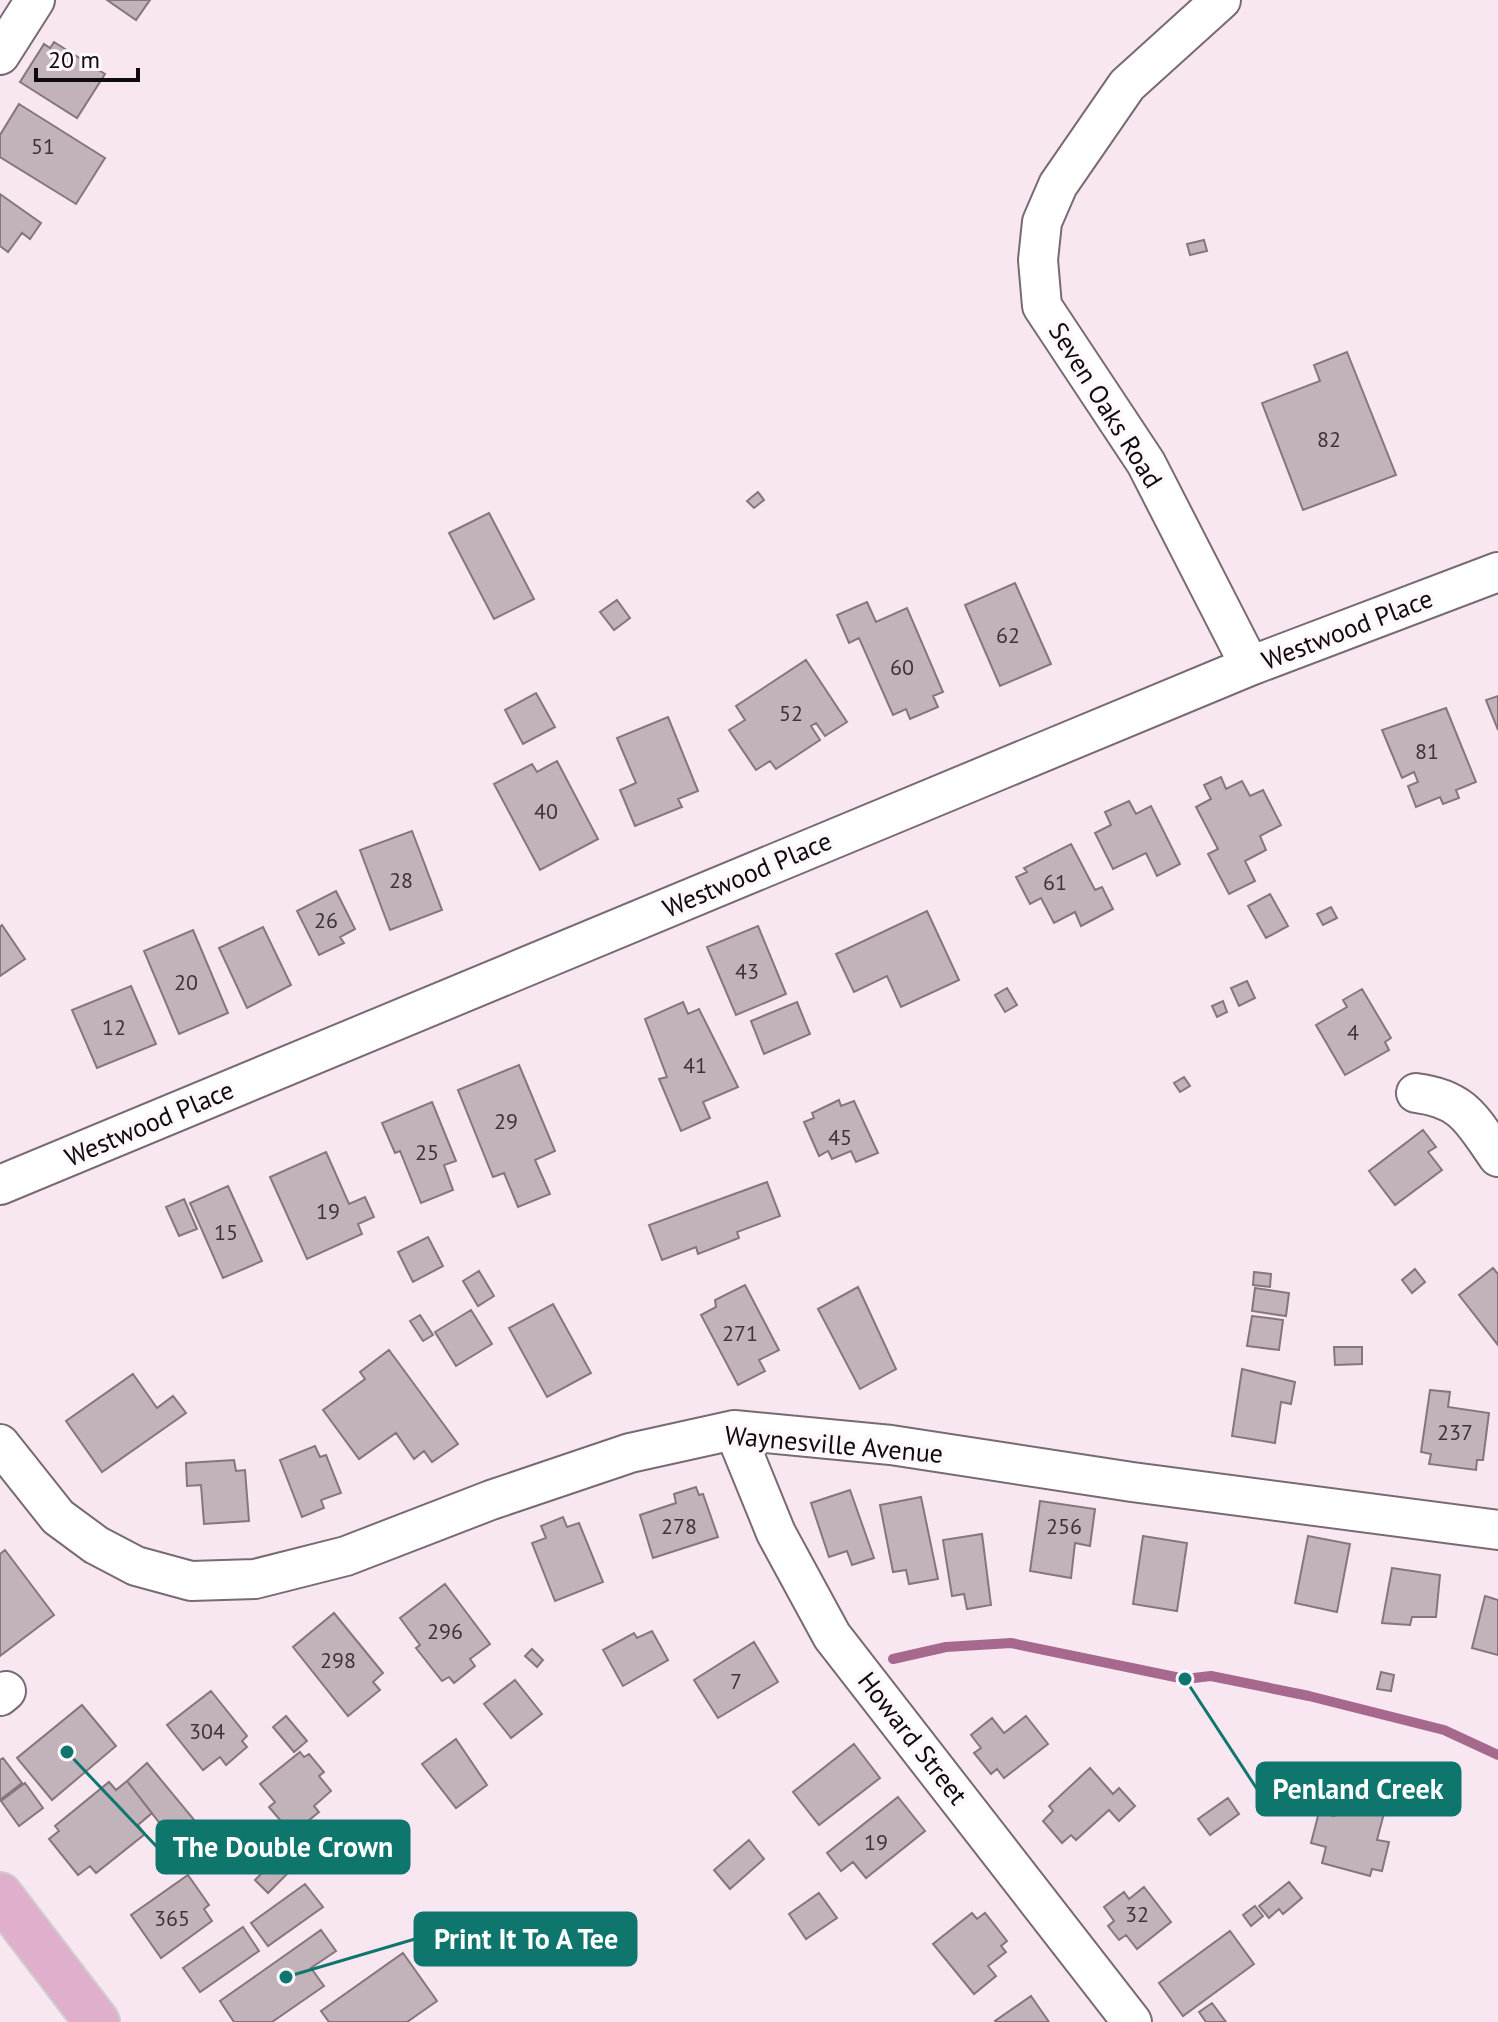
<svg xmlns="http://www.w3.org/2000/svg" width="1498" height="2022" font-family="'PT Sans',sans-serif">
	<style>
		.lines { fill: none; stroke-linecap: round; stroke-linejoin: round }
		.stream { stroke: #a7688e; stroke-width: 10 }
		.building { fill: #c2b2ba; stroke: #85767e; stroke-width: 2 }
		.minor-casing { stroke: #786a72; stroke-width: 42 }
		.major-casing { stroke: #cfcecf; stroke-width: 48 }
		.minor { stroke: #fff; stroke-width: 38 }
		.major { stroke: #e0afcc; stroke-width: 44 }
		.labels { text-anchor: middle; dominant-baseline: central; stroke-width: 7; stroke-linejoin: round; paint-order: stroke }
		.number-label { font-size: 22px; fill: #3c3438 }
		.street-label { font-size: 26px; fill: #0f0a0d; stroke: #fef7fb }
		.leader { fill: none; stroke: #0f766e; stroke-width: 3 }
		.callout-dot { fill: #0f766e; stroke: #fef7fb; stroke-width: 3 }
		.callout { fill: #0f766e; stroke: #0f766e; stroke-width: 3 }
		.callout-label { font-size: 28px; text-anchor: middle; font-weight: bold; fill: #fff }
	</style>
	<rect width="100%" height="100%" fill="#f8e7f0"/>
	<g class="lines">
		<!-- stream -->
		<path class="stream" d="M893 1659 946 1647 1011 1643 1185 1679 1211 1676 1309 1696 1444 1730 1498 1755"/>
	</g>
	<!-- building -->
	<path class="building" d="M107 0H150L136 20Z
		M54 42 105 74 77 118 20 82 44 44 50 48Z
		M19 104 105 158 76 204 0 157V135Z
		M0 194 41 223 30 239 22 233 8 252 0 246Z
		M1204 240 1207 251 1190 255 1187 244Z
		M1347 352 1396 475 1303 510 1262 403 1320 381 1314 365Z
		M758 492 764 500 754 508 747 501Z
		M489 513 534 599 494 619 449 533Z
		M1015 583 1051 664 1000 686 965 605Z
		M617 600 630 618 614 630 600 612Z
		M867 602 876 622 907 608 943 692 933 696 938 707 910 719 906 709 893 715 859 638 849 643 837 615Z
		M806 660 847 722 825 736 816 723 811 726 820 740 776 769 770 761 756 770 729 730 745 720 736 706Z
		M536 693 555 727 523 744 505 710Z
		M1498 696V730L1486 700Z
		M1446 708 1476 782 1456 790 1459 798 1443 804 1440 797 1416 807 1408 786 1418 782 1414 772 1402 778 1382 730Z
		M668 717 698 791 678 799 682 807 635 826 620 790 636 783 617 738Z
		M557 761 598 839 540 870 494 784 532 764 537 772Z
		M1221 777 1226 789 1242 781 1250 796 1263 790 1281 825 1260 836 1266 850 1245 861 1255 881 1229 894 1208 854 1218 849 1196 807 1211 799 1204 785Z
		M1129 801 1136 814 1151 806 1180 864 1157 876 1146 853 1113 869 1095 833 1111 825 1105 812Z
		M412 831 442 910 390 930 360 850Z
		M1071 844 1095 890 1102 887 1113 909 1081 926 1075 912 1054 923 1041 898 1030 904 1016 877 1027 872 1024 868Z
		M336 891 355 929 340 937 344 943 319 955 297 911Z
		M1270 894 1288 926 1266 938 1248 906Z
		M1331 907 1337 918 1323 925 1317 914Z
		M927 911 959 980 901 1007 887 976 854 992 836 954Z
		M2 925 25 959 0 976V927Z
		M758 926 786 994 736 1015 707 947Z
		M263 927 291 985 247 1008 219 948Z
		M193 930 228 1013 179 1034 144 951Z
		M1247 981 1255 998 1239 1006 1231 988Z
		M131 986 156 1044 97 1068 72 1010Z
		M1007 988 1017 1005 1005 1012 995 995Z
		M1362 989 1391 1038 1385 1042 1389 1050 1345 1075 1316 1025 1347 1007 1343 1000Z
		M1223 1001 1227 1012 1217 1017 1212 1006Z
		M683 1002 688 1014 699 1009 738 1087 703 1102 710 1118 681 1131 659 1079 667 1077 645 1019Z
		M797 1002 810 1034 764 1054 751 1021Z
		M519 1065 555 1151 535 1160 550 1194 518 1207 504 1173 493 1177 458 1090Z
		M1184 1077 1190 1086 1180 1092 1174 1083Z
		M839 1100 841 1106 854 1101 878 1153 856 1162 851 1151 832 1159 828 1151 819 1156 804 1122 814 1118 812 1113Z
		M432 1102 456 1161 444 1165 453 1190 421 1203 400 1151 395 1153 382 1123Z
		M1423 1130 1436 1147 1428 1152 1442 1170 1395 1205 1369 1171Z
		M326 1152 349 1204 365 1197 374 1217 358 1224 362 1234 307 1259 270 1177Z
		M767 1182 780 1216 737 1232 739 1238 698 1254 696 1247 662 1260 649 1225Z
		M228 1186 262 1261 223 1278 190 1203Z
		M184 1199 197 1229 179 1236 166 1207Z
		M428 1237 443 1266 413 1282 398 1252Z
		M1493 1268 1498 1274V1345L1459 1295Z
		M1415 1269 1425 1282 1412 1293 1402 1280Z
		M479 1271 494 1296 478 1306 463 1281Z
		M1254 1272 1271 1274 1270 1287 1253 1285Z
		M745 1285 779 1350 759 1360 765 1371 738 1385 701 1315 716 1307 715 1300Z
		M858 1287 896 1369 860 1389 818 1309Z
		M1255 1288 1289 1293 1286 1316 1252 1311Z
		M553 1304 591 1373 547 1397 509 1328Z
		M471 1310 492 1344 456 1366 435 1332Z
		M420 1315 433 1335 423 1341 410 1321Z
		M1252 1316 1283 1320 1279 1350 1247 1346Z
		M1334 1347H1362V1364L1335 1365Z
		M389 1350 458 1444 432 1462 424 1451 414 1459 396 1433 359 1459 323 1410 365 1379 360 1372Z
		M1242 1369 1295 1382 1291 1404 1281 1402 1275 1443 1232 1436Z
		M133 1374 157 1408 173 1396 186 1413 102 1472 66 1421Z
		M1430 1390 1450 1392 1448 1407 1489 1413 1483 1460H1477L1476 1470 1429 1464 1431 1454 1421 1452Z
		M315 1446 320 1457 326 1455 341 1493 321 1500 324 1508 302 1517 280 1460Z
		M234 1460 236 1471 245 1470 249 1521 204 1524 201 1485 187 1486 186 1463Z
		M696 1487 699 1495 703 1494 718 1537 653 1558 640 1515 676 1503 674 1494Z
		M850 1490 874 1558 852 1565 847 1551 829 1557 811 1503Z
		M921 1497 938 1579 909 1584 906 1570 893 1572 880 1505Z
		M1040 1501 1095 1509 1090 1546 1075 1543 1071 1578 1030 1571Z
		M563 1517 567 1527 579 1523 603 1582 555 1601 532 1543 546 1538 541 1526Z
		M982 1534 991 1605 967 1609 964 1594 952 1596 943 1540Z
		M1143 1536 1187 1543 1177 1611 1133 1604Z
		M1308 1536 1350 1544 1337 1612 1295 1603Z
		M5 1550 54 1615 0 1656V1554Z
		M1392 1568 1440 1575 1436 1617H1412L1410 1625 1382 1623Z
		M445 1584 490 1644 470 1659 475 1666 454 1683 449 1677 442 1681 416 1648 420 1645 400 1618Z
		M1485 1596 1498 1600V1655L1472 1648Z
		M334 1613 383 1673 373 1682 380 1690 348 1716 293 1647Z
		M652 1631 668 1660 623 1686 603 1650 634 1633 637 1638Z
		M754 1642 778 1682 718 1718 694 1680Z
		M532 1649 543 1660 537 1667 525 1656Z
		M1381 1672 1394 1675 1391 1691 1377 1689Z
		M515 1680 542 1714 511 1738 484 1704Z
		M211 1691 247 1736 242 1741 247 1747 226 1765 220 1757 203 1770 167 1725Z
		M82 1705 116 1746 52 1800 17 1758Z
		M286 1716 307 1741 294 1752 273 1727Z
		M1026 1716 1048 1744 1004 1778 997 1769 991 1774 974 1753 981 1748 971 1735 992 1718 1004 1733Z
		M456 1739 487 1785 456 1808 422 1764Z
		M854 1744 880 1778 819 1825 793 1792Z
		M300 1752 304 1757 309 1754 324 1772 319 1776 331 1791 314 1806 319 1812 292 1834 269 1807 275 1802 260 1784Z
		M3 1758 22 1783 0 1800V1760Z
		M147 1763 205 1833 182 1852 127 1781Z
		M1090 1768 1113 1794 1119 1788 1135 1806 1119 1821 1109 1810 1076 1840 1071 1835 1062 1843 1043 1821 1053 1811 1049 1806Z
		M127 1781 152 1813 138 1825 145 1834 96 1873 90 1866 78 1875 49 1839 59 1831 55 1826 109 1782 116 1790Z
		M1343 1781 1389 1794 1377 1840 1389 1842 1382 1871 1372 1869 1370 1876 1322 1863 1326 1847 1311 1843 1319 1812 1334 1816Z
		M25 1783 43 1808 19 1826 1 1801Z
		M898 1797 925 1831 866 1878 853 1862 841 1871 827 1853Z
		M1228 1798 1239 1814 1210 1835 1198 1819Z
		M749 1840 764 1859 730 1889 714 1870Z
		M278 1857 291 1870 268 1893 255 1880Z
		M188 1875 209 1905 204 1909 212 1921 161 1958 131 1915Z
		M1289 1882 1302 1898 1283 1914 1279 1909 1269 1918 1259 1906Z
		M305 1884 323 1907 268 1946 251 1923Z
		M1144 1887 1171 1922 1137 1949 1126 1935 1119 1940 1108 1926 1114 1921 1104 1907 1124 1892 1129 1899Z
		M819 1893 837 1918 806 1939 789 1914Z
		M1255 1906 1263 1916 1251 1926 1243 1915Z
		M972 1913 977 1919 985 1913 1007 1941 1001 1946 1006 1952 988 1966 996 1976 974 1994 933 1944Z
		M243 1927 259 1951 200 1992 183 1968Z
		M321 1930 336 1951 311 1968 324 1986 272 2022H234L220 2001Z
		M1230 1931 1254 1964 1183 2016 1159 1983Z
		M403 1953 437 2001 407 2022H329L321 2011Z
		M1031 1996 1049 2022H996L995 2021Z
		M1212 2003 1226 2022H1206L1199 2012Z"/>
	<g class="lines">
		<defs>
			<path id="minor" d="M1221 0 1127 85 1058 185 1042 222 1038 260 1042 306 1146 463 1250 666
				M0 55 35 0
				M1416 1093C1464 1099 1472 1120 1498 1157
				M0 1185 1250 666 1498 572
				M734 1430 776 1533 832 1636 1132 2022
				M0 1444 58 1517 96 1545 136 1566 191 1581 255 1579 346 1556 491 1500 630 1453 734 1430 891 1445 1132 1482 1498 1530
				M0 1696 6 1691"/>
			<path id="major" d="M0 1895 97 2022"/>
		</defs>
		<!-- minor casing -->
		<use href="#minor" class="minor-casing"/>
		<!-- major casing -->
		<use href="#major" class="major-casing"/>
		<!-- minor -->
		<use href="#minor" class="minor"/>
		<!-- major -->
		<use href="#major" class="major"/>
	</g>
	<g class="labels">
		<!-- number labels -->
		<g class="number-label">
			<text x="43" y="146">51</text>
			<text x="1329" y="439">82</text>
			<text x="1008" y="635">62</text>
			<text x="902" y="667">60</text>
			<text x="791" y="713">52</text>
			<text x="1427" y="751">81</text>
			<text x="546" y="811">40</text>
			<text x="401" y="880">28</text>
			<text x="1055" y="882">61</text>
			<text x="326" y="920">26</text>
			<text x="747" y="971">43</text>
			<text x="186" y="982">20</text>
			<text x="114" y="1027">12</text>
			<text x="1353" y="1032">4</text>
			<text x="695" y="1065">41</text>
			<text x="506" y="1121">29</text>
			<text x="840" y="1137">45</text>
			<text x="427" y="1152">25</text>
			<text x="328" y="1211">19</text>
			<text x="226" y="1232">15</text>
			<text x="740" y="1333">271</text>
			<text x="1455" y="1432">237</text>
			<text x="679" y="1526">278</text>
			<text x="1064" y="1526">256</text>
			<text x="445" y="1631">296</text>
			<text x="338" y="1660">298</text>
			<text x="736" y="1681">7</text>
			<text x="207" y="1731">304</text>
			<text x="876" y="1842">19</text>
			<text x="1137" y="1914">32</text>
			<text x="172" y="1918">365</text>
		</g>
		<!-- street labels -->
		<g class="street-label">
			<text transform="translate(1106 405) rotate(58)">Seven Oaks Road</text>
			<text transform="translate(1347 629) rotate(-21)">Westwood Place</text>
			<text transform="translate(747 874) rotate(-23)">Westwood Place</text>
			<text transform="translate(149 1123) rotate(-23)">Westwood Place</text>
			<text transform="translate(834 1444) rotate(5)">Waynesville Avenue</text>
			<text transform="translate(913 1738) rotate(52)">Howard Street</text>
		</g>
	</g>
	<!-- callouts -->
	<path class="leader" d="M1185 1679L1257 1789M67 1752L157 1847M286 1977L415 1939"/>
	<g class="callout-dot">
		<circle cx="1185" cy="1679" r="8"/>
		<circle cx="67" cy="1752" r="8"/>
		<circle cx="286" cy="1977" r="8"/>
	</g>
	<g class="callout">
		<rect x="1257" y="1763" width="203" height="52" rx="8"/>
		<rect x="157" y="1821" width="252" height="52" rx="8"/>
		<rect x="415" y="1913" width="221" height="52" rx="8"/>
	</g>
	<g class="callout-label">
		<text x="1358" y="1799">Penland Creek</text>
		<text x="283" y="1857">The Double Crown</text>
		<text x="526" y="1949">Print It To A Tee</text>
	</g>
	<!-- scale -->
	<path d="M36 68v12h102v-12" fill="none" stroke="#0f0a0d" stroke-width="4"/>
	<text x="48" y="68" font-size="24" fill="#0f0a0d" stroke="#fef7fb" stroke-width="6" paint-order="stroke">20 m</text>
</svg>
